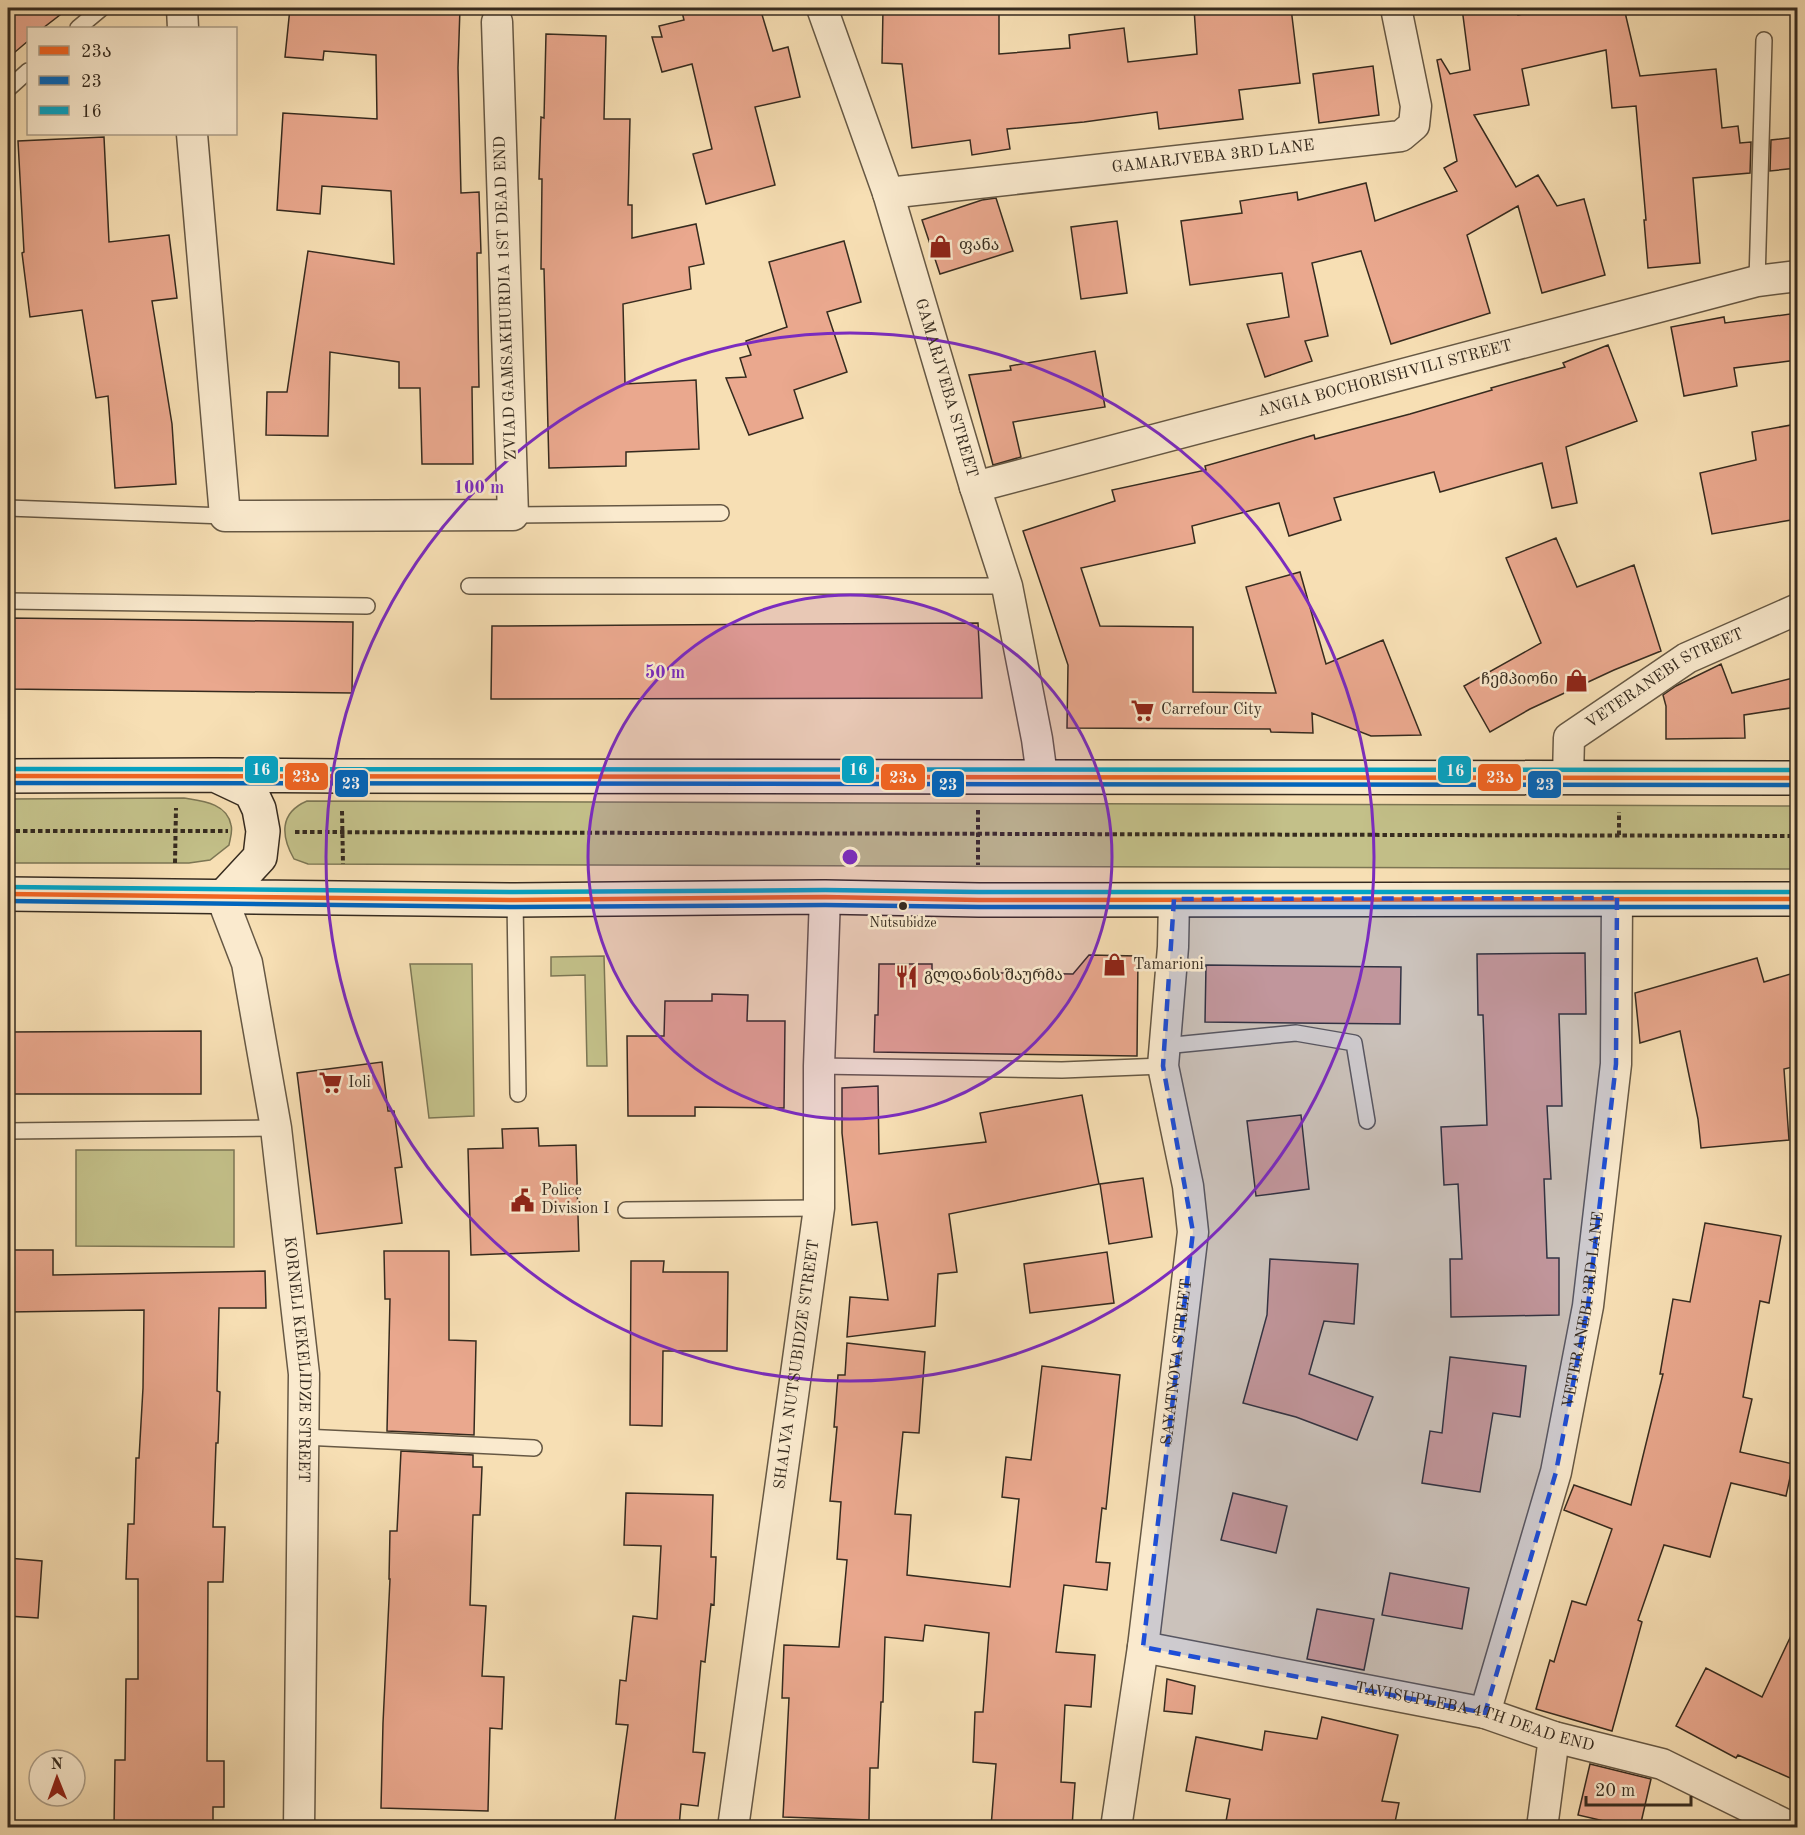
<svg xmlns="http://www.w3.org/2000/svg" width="1805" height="1835" font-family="'Old Standard TT','Noto Serif Georgian',serif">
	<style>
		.green { fill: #c3c089; stroke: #7c7654; stroke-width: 1.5 }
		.building { fill: #eaa88e; stroke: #362b1f; stroke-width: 1.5 }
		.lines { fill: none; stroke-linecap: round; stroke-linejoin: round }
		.lane-casing { stroke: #665844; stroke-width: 18 }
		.street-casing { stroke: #665844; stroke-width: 33 }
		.secondary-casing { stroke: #362b1f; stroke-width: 36 }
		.path { stroke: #362b1f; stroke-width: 4; stroke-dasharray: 4.5 3; stroke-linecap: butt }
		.lane { stroke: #faeace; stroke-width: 15 }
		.street { stroke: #faeace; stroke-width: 30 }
		.secondary { stroke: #faeace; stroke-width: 33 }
		.bus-1-casing { stroke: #faeace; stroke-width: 9 }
		.bus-2-casing { stroke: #faeace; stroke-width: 9 }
		.bus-3-casing { stroke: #faeace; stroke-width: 9 }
		.bus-1 { stroke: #f26522; stroke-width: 4.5 }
		.bus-2 { stroke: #0065bd; stroke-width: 4.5 }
		.bus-3 { stroke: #03a3c5; stroke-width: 4.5 }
		.marked { fill: #1d4ed8; fill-opacity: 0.2; stroke: #1d4ed8; stroke-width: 4.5; stroke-dasharray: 12 8; stroke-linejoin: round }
		.ring { fill: none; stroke: #7b2cbf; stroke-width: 3 }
		.bus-dot { fill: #362b1f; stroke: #faeace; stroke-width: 2 }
		.labels { text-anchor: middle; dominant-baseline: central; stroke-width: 5; stroke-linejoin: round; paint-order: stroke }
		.bus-label { font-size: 14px; fill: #362b1f; stroke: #faeace }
		.street-label { font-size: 16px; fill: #362b1f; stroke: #faeace }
		.poi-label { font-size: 16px; fill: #362b1f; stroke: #faeace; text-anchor: start }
		.centre { fill: #7b2cbf; stroke: #faeace; stroke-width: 3 }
		.ring-label { font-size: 18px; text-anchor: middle; font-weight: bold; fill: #7b2cbf; stroke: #faeace; stroke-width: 5; stroke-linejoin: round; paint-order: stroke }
		.line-badge { stroke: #faeace; stroke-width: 2 }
		.badge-label { font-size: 16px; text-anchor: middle; font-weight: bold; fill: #fff }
	</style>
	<rect width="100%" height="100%" fill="#f7dfb4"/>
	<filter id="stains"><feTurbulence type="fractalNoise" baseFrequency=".00333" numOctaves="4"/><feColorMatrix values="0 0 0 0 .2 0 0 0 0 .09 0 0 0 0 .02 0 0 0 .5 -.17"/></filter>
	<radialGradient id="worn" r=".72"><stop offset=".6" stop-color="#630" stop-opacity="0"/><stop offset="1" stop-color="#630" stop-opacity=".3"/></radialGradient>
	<!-- green -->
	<path class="green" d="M184 798C202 801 227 803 231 825 233 831 230 839 229 845L210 860 189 863H8V799Z
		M307 801 1797 806 1798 869 308 864 294 859C281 836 279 813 307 801Z
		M604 956 607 1066H587L585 975 551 976V957Z
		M410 964H472L474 1116 429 1118Z
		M76 1150H234V1247L76 1246Z"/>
	<!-- building -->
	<path class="building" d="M8 8H69L43 28H28V41L8 58Z
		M290 8H460L458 68 461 193 479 192 481 253H477L479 387H472L473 464H422L420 388H399V362L330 352 328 436 266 435 267 392H287L308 251 394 264 391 191 322 186 320 214 277 210 283 113 377 119 376 55 324 51 323 60 285 57Z
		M681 8H760L773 51 788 47 800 97 755 107 775 185 706 204 693 154 712 149 692 64 662 72 652 37H662L659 26 684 20Z
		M1194 8H1234L1235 11 1291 8 1300 83 1239 90 1243 119 1159 129 1157 112 1084 122 1007 129 1010 149 972 155 970 140 912 148 902 64 882 63 883 9 999 11V54L1070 48 1069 35 1124 28 1128 62 1197 54Z
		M1462 8H1517L1518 15 1550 8H1624L1640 76 1716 69 1722 128 1738 126 1740 143 1751 142 1750 173 1693 178 1700 263 1648 268 1644 220H1646L1636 106 1612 108 1606 50 1522 69 1529 105 1474 115 1516 187 1538 175 1557 206 1584 199 1605 275 1542 293 1518 206 1467 235 1490 313 1391 344 1361 251 1312 263 1328 336 1305 341 1312 361 1265 377 1247 324 1289 317 1282 273 1190 285 1181 221 1242 213 1240 201 1297 192 1298 200 1366 183 1375 221 1457 191 1444 168 1457 161 1437 60 1441 59 1450 74 1470 70Z
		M546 34 606 36 604 119H630L628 205H632V238L696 224 704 264 689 267 691 289 623 304 625 384 696 380 699 449 626 452V466L549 468 544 269H541L542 179H539L541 117 544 118Z
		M1373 66 1379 115 1319 123 1313 74Z
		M104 137 109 242 169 235 177 298 152 301 172 424 176 484 115 488 108 396 96 398 82 310 30 317 22 253 24 252 18 141Z
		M1797 137V168L1770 171 1771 140Z
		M996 198 1013 251 940 274 922 220 982 200Z
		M1117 221 1127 293 1081 299 1071 227Z
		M844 241 861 302 827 312 847 372 794 390 803 418 749 435 726 378 746 377 740 358 751 355 746 341 787 327 769 262Z
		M1797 313V360L1734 368 1737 386 1684 396 1671 327 1724 317 1725 323Z
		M1608 345 1637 421 1566 447 1577 503 1552 508 1542 463 1440 492 1434 472 1334 498 1341 520 1289 536 1279 503 1192 526 1195 543 1081 568 1100 626 1193 627V692L1276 693 1246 587 1300 572 1326 664 1383 640 1421 735 1371 736 1312 713 1313 733 1271 732 1270 729 1067 728 1068 665 1023 531 1115 501 1112 490 1206 470 1205 466 1314 435 1315 439 1410 414 1492 390 1491 388 1565 367 1563 363Z
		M1095 351 1105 407 1013 422 1021 457 993 465 969 375 1011 370 1010 366Z
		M1797 424V519L1712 534 1700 473 1756 460 1752 432Z
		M1556 538 1577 587 1634 565 1661 651 1614 670 1530 709 1490 732 1464 686 1541 643 1506 558Z
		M8 618 353 622 352 693 8 689Z
		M978 623 982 698 491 699 492 626Z
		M1721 664 1732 693 1797 677V707L1744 715 1745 738 1666 739V706L1663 695 1676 686Z
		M1585 953 1586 1014H1559L1562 1106H1547L1551 1179H1544L1547 1258H1559V1315L1451 1317 1450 1259H1462L1458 1184 1444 1185 1441 1127 1487 1125 1483 1015H1478L1477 954Z
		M1089 955 1138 956 1137 1056 874 1052 875 1015H878L879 964H932V972L1073 974Z
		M1757 958 1764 982 1797 972V1066L1784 1069 1789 1140 1701 1148 1698 1119 1680 1031 1640 1043 1635 993Z
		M1206 965 1401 967 1400 1024 1205 1022Z
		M712 994 748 995 747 1021H785L784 1108 695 1107V1116H628L627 1036H664L665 1001H712Z
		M201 1031V1094H8V1032Z
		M382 1062 388 1111H394L402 1167 395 1168 402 1223 317 1234 297 1073Z
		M878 1086 879 1154 986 1142 980 1113 1082 1095 1099 1184 949 1214 957 1272 938 1274 935 1326 847 1337 850 1297 888 1300 877 1222 852 1225 842 1133V1088Z
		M1301 1115 1309 1189 1256 1196 1247 1121Z
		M538 1128 539 1146 576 1145 579 1251 471 1255 468 1149 503 1148 502 1129Z
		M1143 1178 1152 1237 1109 1244 1100 1184Z
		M1705 1223 1781 1236 1769 1303 1760 1301 1743 1397 1752 1399 1740 1452 1793 1464 1786 1496 1731 1483 1710 1557 1664 1545 1638 1620 1642 1622 1612 1731 1536 1709 1550 1660 1554 1662 1572 1601 1586 1605 1612 1529 1564 1510 1574 1485 1631 1505 1663 1374H1660L1673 1299 1690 1302Z
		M8 1250H53V1275L265 1271 266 1308H219L217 1391 220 1392 218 1443H216L213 1527H225L223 1582H208L207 1761H224V1807H213V1827H114L115 1760H125L126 1679H138V1579H126L128 1524H134L136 1458H139L143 1388 144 1310 8 1312Z
		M384 1251H449V1340L476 1341 474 1435 387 1431 390 1299H385Z
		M1107 1252 1114 1303 1030 1313 1024 1264Z
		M1270 1259 1358 1264 1354 1324 1324 1321 1309 1374 1373 1397 1357 1440 1296 1417 1243 1403 1267 1315Z
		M631 1261H664L663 1272H728L727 1351H663L662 1426 630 1425Z
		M847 1343 925 1352 919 1433 903 1432 895 1514 911 1515 907 1575 1010 1587 1019 1499 1002 1497 1006 1457 1031 1460 1042 1366 1120 1375 1106 1509 1102 1508 1096 1562 1110 1563 1107 1590 1064 1585 1056 1652 1095 1655 1091 1707 1065 1705 1061 1782 1075 1783 1072 1827H991L996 1764 973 1762 975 1712H983L989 1633 925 1625 923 1641 885 1637 883 1702H881L878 1768H870L869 1820 783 1817 789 1698H782L784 1645 839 1647 847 1560 837 1559 841 1502 830 1501 837 1427H834L838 1375H845Z
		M1450 1357 1526 1366 1520 1417 1493 1413 1480 1492 1422 1483 1430 1431 1442 1433Z
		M401 1451 473 1455V1467H482L480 1515H473L470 1605 486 1606 482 1676 504 1677 502 1729 490 1728 488 1811 381 1808 383 1723 390 1579H389L390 1531H397Z
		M626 1493 713 1495 711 1557H716L714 1605 711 1604 705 1662 701 1661 693 1752 705 1753 698 1806 681 1804 679 1827H614L628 1725 616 1724 620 1680 626 1681 633 1616 657 1619 661 1546 624 1545Z
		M1233 1493 1287 1506 1276 1553 1221 1540Z
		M8 1558 42 1561 38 1618 8 1616Z
		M1390 1573 1469 1588 1462 1629 1382 1615Z
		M1317 1609 1374 1619 1364 1670 1307 1659Z
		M1797 1623V1781L1738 1755 1736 1758 1676 1726 1706 1668 1762 1697Z
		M1167 1679 1195 1686 1192 1714 1164 1711Z
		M1322 1717 1398 1735 1382 1801 1399 1803 1394 1827H1225L1230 1799 1186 1791 1196 1737 1262 1750 1265 1731 1317 1739Z
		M1590 1764 1651 1779 1640 1827H1630L1578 1815Z"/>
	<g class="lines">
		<defs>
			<path id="lane" d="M78 28 102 8
				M8 89 28 71
				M1757 281 1764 40
				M8 508 225 516
				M513 515 721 513
				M469 586H1007
				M8 601 367 606
				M515 900 518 1094
				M1164 1046 1296 1033 1354 1043 1367 1121
				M819 1066 1062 1070 1163 1066
				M8 1131 276 1128
				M626 1210 819 1208
				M303 1437 534 1448"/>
			<g id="street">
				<path d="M182 8 183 28"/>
				<path id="s1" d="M822 8 888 193 975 487 1007 586 1037 739 1042 776"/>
				<path d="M192 134 225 516 513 515 497 22"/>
				<path id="s2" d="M888 193 1401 136 1414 125 1416 106 1396 8"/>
				<path id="s3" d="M975 487 1757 281 1798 276"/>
				<path id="s4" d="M1568 777 1569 738 1687 658 1798 609"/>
				<path id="s5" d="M222 898 247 963 276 1128 304 1374 299 1828"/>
				<path id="s6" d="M1143 1647 1485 1713 1554 1737 1662 1764 1792 1828"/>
				<path id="s7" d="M1485 1713 1556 1472 1588 1306 1616 1064 1617 898"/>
				<path id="s8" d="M733 1828 819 1208V1066L825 897"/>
				<path id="s9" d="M1116 1828 1143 1647 1193 1232 1188 1186 1163 1066 1173 947 1174 899"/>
				<path d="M1542 1828 1554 1737"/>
			</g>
			<path id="secondary" d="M8 776 214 775 341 776 1798 778
				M217 776 251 792 259 809 263 831 260 857 222 898
				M8 894 515 900 825 897 979 900 1798 899"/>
		</defs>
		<!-- lane casing -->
		<use href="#lane" class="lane-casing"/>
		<!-- street casing -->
		<use href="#street" class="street-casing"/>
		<!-- secondary casing -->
		<use href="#secondary" class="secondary-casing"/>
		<!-- path -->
		<path class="path" d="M978 810V865
			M342 811 343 864
			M8 831H228
			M295 832 1798 836
			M1619 835V812
			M175 863 176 808"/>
		<!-- lane -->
		<use href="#lane" class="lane"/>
		<!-- street -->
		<use href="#street" class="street"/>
		<!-- secondary -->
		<use href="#secondary" class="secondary"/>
		<defs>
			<path id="bus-1" d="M8 776 1798 778
				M8 894 515 900 825 897 979 900 1798 899"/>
			<path id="bus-2" d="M8 783 1798 785
				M8 901 515 907 825 905 979 907H1798"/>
			<path id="bus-3" d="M8 769 1798 770
				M8 887 515 892 825 890 979 892H1798"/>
		</defs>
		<!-- bus-1 casing -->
		<use href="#bus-1" class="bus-1-casing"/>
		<!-- bus-2 casing -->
		<use href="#bus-2" class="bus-2-casing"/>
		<!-- bus-3 casing -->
		<use href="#bus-3" class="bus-3-casing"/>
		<!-- bus-1 -->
		<use href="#bus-1" class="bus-1"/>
		<!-- bus-2 -->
		<use href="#bus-2" class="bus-2"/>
		<!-- bus-3 -->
		<use href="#bus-3" class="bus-3"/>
	</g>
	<!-- marked area -->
	<path class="marked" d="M1617 898 1616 1064 1588 1306 1556 1472 1485 1713 1143 1647 1193 1232 1163 1066 1174 899Z"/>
	<!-- distance rings -->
	<circle cx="850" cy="857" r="262" fill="#7b2cbf" fill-opacity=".12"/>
	<g class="ring">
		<circle cx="850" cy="857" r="262"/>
		<circle cx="850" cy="857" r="524"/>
	</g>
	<!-- icons -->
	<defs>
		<symbol id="shop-bare" viewBox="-9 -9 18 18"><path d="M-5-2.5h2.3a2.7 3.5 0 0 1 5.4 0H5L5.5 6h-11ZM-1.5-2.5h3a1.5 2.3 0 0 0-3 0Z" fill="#8f2418" stroke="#faeace" stroke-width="2.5" paint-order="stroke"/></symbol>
		<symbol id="supermarket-bare" viewBox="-9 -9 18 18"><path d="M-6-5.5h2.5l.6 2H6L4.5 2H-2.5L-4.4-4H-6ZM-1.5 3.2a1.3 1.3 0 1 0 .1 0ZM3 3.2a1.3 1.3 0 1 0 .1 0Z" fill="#8f2418" stroke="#faeace" stroke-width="2.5" paint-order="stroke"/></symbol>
		<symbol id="restaurant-bare" viewBox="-9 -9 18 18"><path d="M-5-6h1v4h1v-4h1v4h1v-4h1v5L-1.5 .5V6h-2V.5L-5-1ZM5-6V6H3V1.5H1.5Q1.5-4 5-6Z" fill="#8f2418" stroke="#faeace" stroke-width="2.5" paint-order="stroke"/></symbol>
		<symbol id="civic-bare" viewBox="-9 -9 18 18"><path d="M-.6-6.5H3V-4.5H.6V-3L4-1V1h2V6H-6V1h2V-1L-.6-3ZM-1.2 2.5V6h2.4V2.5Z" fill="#8f2418" stroke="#faeace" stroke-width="2.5" paint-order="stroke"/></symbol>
	</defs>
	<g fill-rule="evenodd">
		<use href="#shop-bare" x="924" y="230" width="33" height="33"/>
		<use href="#shop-bare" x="1560" y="664" width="33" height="33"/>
		<use href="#supermarket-bare" x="1126" y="694" width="33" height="33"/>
		<use href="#shop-bare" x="1098" y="948" width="33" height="33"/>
		<use href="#restaurant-bare" x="890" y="960" width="33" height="33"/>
		<use href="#supermarket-bare" x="314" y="1066" width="33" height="33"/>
		<use href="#civic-bare" x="506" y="1184" width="33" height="33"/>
	</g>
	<!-- markers -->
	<circle class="bus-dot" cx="903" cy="906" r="5"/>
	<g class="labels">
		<!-- bus labels -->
		<g class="bus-label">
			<text x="903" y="923">Nutsubidze</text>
		</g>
		<!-- street labels -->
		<g class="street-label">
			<text stroke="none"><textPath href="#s2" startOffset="327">GAMARJVEBA 3RD LANE</textPath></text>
			<text transform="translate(506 298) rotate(-92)">ZVIAD GAMSAKHURDIA 1ST DEAD END</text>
			<text stroke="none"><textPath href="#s3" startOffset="424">ANGIA BOCHORISHVILI STREET</textPath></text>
			<text stroke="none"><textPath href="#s1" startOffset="400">GAMARJVEBA STREET</textPath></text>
			<text stroke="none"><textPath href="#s4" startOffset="152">VETERANEBI STREET</textPath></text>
			<text stroke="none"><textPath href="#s7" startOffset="416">VETERANEBI 3RD LANE</textPath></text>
			<text stroke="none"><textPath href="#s5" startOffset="470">KORNELI KEKELIDZE STREET</textPath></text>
			<text stroke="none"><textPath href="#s9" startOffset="470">SAYATNOVA STREET</textPath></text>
			<text stroke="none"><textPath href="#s8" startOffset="468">SHALVA NUTSUBIDZE STREET</textPath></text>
			<text stroke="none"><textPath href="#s6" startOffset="339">TAVISUPLEBA 4TH DEAD END</textPath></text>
		</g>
		<!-- poi labels -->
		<g class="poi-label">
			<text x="959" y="246">ფანა</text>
			<text x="1558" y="680" text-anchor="end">ჩემპიონი</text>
			<text x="1161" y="710">Carrefour City</text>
			<text x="1133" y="965">Tamarioni</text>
			<text x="924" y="976">გლდანის შაურმა</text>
			<text x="348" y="1083">Ioli</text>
			<text x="541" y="1191">Police<tspan x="541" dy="18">Division I</tspan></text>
		</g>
	</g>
	<circle cx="850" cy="857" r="9" class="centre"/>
	<g class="ring-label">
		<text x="479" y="493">100 m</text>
		<text x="665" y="678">50 m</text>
	</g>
	<g class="line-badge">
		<rect x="244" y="755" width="35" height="29" rx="6" fill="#03a3c5"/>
		<rect x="841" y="755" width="34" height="29" rx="6" fill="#03a3c5"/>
		<rect x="1437" y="755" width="35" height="29" rx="6" fill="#03a3c5"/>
		<rect x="284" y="762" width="45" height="29" rx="6" fill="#f26522"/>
		<rect x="880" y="763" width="46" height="28" rx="6" fill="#f26522"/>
		<rect x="1477" y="763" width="45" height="29" rx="6" fill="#f26522"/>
		<rect x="334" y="769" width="35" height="29" rx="6" fill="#0065bd"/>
		<rect x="931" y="770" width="34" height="28" rx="6" fill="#0065bd"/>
		<rect x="1527" y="770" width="35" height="29" rx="6" fill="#0065bd"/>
	</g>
	<g class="badge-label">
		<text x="261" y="775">16</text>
		<text x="858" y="775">16</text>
		<text x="1455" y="776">16</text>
		<text x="306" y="782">23ა</text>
		<text x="903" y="783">23ა</text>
		<text x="1500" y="783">23ა</text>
		<text x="351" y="789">23</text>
		<text x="948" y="790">23</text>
		<text x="1545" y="790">23</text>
	</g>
	<!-- margin -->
	<rect width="1805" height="1835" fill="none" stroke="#f7dfb4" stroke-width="30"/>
	<rect x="9" y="9" width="1787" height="1817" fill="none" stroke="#362b1f" stroke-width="3"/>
	<rect x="15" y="15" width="1775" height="1805" fill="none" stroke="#362b1f" stroke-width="1.5"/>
	<!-- legend -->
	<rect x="27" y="27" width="210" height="108" fill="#faeace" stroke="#ac9e88" stroke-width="1.5"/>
	<rect x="39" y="46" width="30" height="9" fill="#f26522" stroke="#ac9e88" stroke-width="1.5"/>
	<text x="81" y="57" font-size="18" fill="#362b1f">23ა</text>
	<rect x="39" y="76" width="30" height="9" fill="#0065bd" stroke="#ac9e88" stroke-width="1.5"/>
	<text x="81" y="87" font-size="18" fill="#362b1f">23</text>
	<rect x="39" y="106" width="30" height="9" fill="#03a3c5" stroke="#ac9e88" stroke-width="1.5"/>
	<text x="81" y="117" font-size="18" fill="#362b1f">16</text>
	<!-- north arrow -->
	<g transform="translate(57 1778) rotate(359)"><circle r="28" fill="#faeace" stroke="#ac9e88" stroke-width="1.5"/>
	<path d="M0-4.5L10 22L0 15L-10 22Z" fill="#8f2418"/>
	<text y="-9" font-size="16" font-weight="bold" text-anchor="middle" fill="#362b1f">N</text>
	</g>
	<!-- scale -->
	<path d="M1586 1796v9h105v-9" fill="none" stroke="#362b1f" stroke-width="3"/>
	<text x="1595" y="1796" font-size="18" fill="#362b1f" stroke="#faeace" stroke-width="4.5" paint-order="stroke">20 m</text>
	<rect width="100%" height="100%" filter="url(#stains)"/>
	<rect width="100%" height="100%" fill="url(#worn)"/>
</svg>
